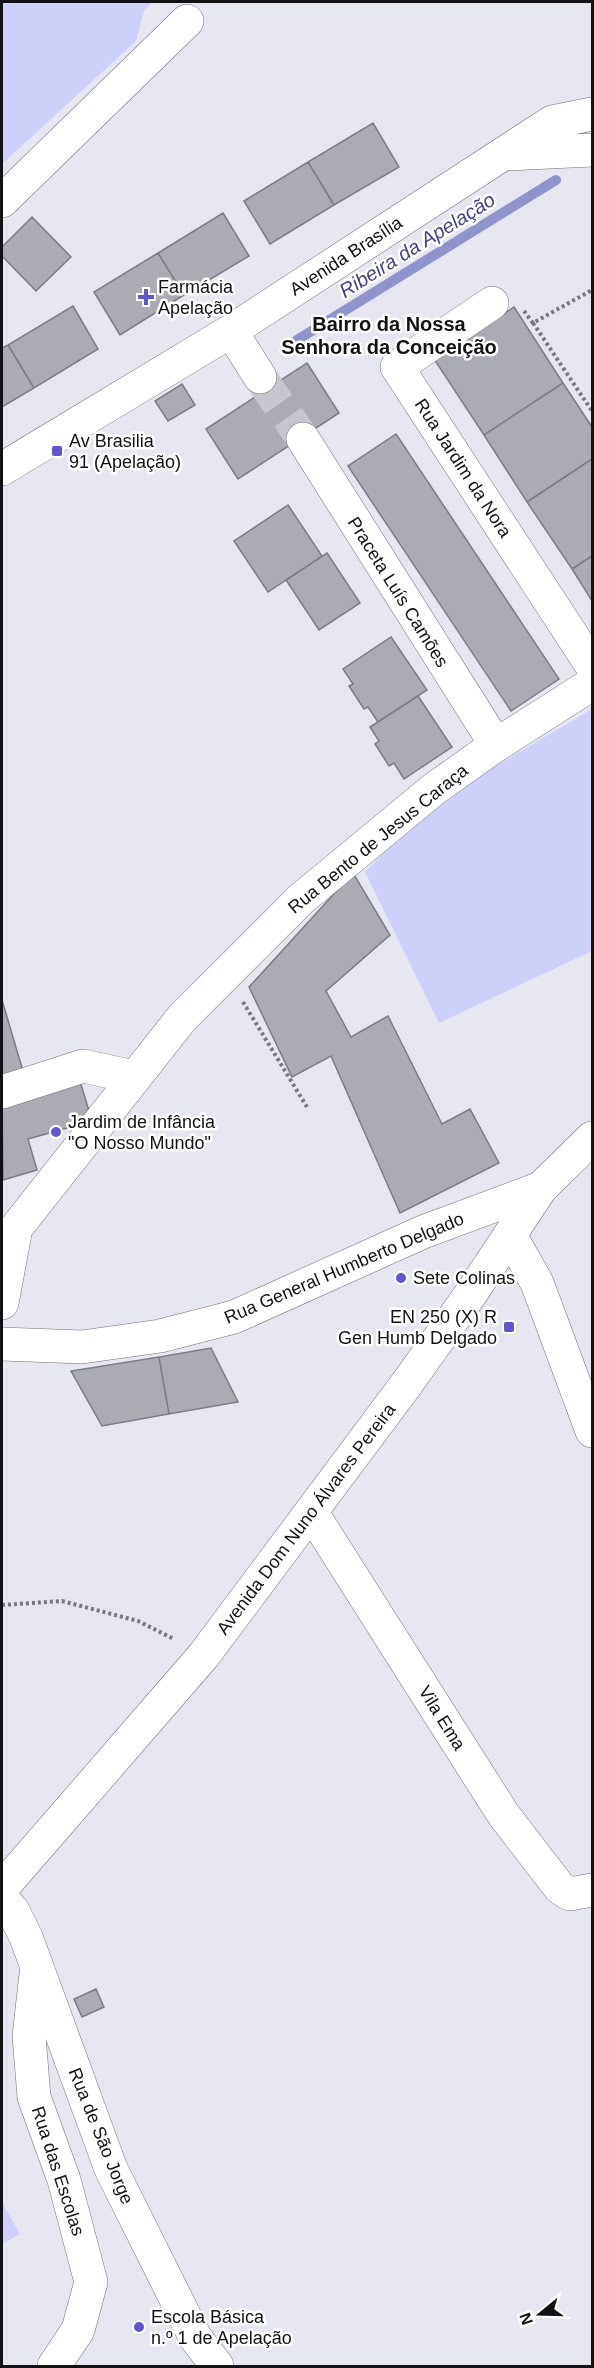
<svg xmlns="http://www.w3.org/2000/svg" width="594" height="2368" font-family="Helvetica,sans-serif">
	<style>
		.green { fill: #cdd1f9 }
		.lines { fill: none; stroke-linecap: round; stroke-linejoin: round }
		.stream { stroke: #9094cd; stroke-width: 10 }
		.building { fill: #aaabb3; stroke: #7b7c84; stroke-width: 1.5 }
		.minor-tunnel { stroke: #c5c6ce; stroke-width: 33; stroke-dasharray: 33 16; stroke-linecap: butt }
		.minor-casing { stroke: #72737a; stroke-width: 34 }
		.major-casing { stroke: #72737a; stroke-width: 34 }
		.path { stroke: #78797f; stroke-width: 4; stroke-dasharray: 3 3; stroke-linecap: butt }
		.minor { stroke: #fff; stroke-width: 33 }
		.major { stroke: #fff; stroke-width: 33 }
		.poi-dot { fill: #5e57cf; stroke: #fff; stroke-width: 2 }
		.labels { text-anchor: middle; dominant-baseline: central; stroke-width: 5; stroke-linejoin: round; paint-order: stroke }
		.street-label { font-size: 18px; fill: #121215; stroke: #fff }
		.poi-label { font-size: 18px; fill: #121215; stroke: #fff; text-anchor: start }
		.water-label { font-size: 20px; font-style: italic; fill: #434288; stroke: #fff }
		.neighbourhood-label { font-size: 20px; font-weight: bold; fill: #121215; stroke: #fff }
	</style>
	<rect width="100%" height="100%" fill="#e5e6ef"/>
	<!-- green -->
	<path class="green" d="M2 2H153L144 10 136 41 2 164Z
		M592 709V951L439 1023 365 872 408 828 479 776Z
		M2 2202 20 2234 2 2244Z"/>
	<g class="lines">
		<!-- stream -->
		<path class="stream" d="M297 340 556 180"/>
	</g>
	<!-- building -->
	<path class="building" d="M373 123 399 167 334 205 308 162Z
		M308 162 334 205 270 244 244 201Z
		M223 213 249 256 184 295 158 253Z
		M32 217 71 257 36 291 2 256V247Z
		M158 253 184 295 120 335 94 292Z
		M73 306 98 349 34 388 8 345Z
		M514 307 563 383 484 435 434 359Z
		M8 345 34 388 2 407V348Z
		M307 363 339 413 238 479 206 429Z
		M563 383 592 427V459L527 502 484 435Z
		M182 384 195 405 168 421 155 401Z
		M396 434 559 679 511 711 348 466Z
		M592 459V556L572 569 527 502Z
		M288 505 322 556 268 592 234 541Z
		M327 553 360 603 319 630 286 580Z
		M592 556V601L572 569Z
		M391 637 427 690 378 722 368 707 364 709 349 686 353 684 343 669Z
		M418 696 452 747 404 779 394 763 389 766 375 744 379 741 370 727Z
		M353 873 390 935 326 991 351 1037 388 1016 442 1124 470 1109 499 1163 400 1213 331 1056 292 1077 249 987Z
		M2 1000 23 1071 2 1078Z
		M80 1081 92 1121 28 1139 37 1170 3 1180 2 1104Z
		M211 1348 238 1402 169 1414 159 1357Z
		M159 1357 169 1414 102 1426 71 1371Z
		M96 1989 104 2007 82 2017 74 1999Z"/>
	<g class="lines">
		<!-- minor-tunnel -->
		<path class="minor-tunnel" d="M260 377 303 439"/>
		<defs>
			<path id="minor" d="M506 154 592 150
				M2 201 187 21
				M492 303 397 367 592 666
				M231 331 260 377
				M303 439 496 745
				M2 469 231 331 552 122 592 114
				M2 1092 83 1066 134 1077
				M510 1235 537 1283 592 1431
				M2 1303 16 1228 182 1018 301 899 434 789 496 745 592 684
				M2 1344 82 1347 160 1336 234 1317 423 1232 541 1188
				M312 1513 503 1814 560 1888 570 1894 592 1890
				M2 1899 13 1911 26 1937 111 2169 195 2337 217 2366
				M36 1974 29 2036 34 2097 64 2180 91 2282 78 2330 54 2366"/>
			<path id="major" d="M2 1888 204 1655 408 1382 470 1295 541 1188 592 1138"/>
		</defs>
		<!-- minor casing -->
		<use href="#minor" class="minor-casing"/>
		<!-- major casing -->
		<use href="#major" class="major-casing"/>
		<!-- path -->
		<path class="path" d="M524 311 533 323 592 290
			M533 323 592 411
			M243 1002 307 1107
			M2 1605 62 1601 138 1621 174 1639"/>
		<!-- minor -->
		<use href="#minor" class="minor"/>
		<!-- major -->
		<use href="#major" class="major"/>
	</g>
	<!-- markers -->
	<g class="poi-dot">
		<path d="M143 288h6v6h6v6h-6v6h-6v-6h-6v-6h6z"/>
		<rect x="51" y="445" width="12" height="12" rx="3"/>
		<circle cx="56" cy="1132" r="6"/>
		<circle cx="401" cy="1278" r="6"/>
		<rect x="503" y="1321" width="12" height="12" rx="3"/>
		<circle cx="139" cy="2327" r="6"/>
	</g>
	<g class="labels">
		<!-- street labels -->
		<g class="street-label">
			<text transform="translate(346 256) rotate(-33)">Avenida Brasília</text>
			<text transform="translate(463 468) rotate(57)">Rua Jardim da Nora</text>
			<text transform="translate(398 592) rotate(58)">Praceta Luís Camões</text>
			<text transform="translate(378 839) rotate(-39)">Rua Bento de Jesus Caraça</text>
			<text transform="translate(344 1268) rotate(-23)">Rua General Humberto Delgado</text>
			<text transform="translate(306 1519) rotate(-53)">Avenida Dom Nuno Álvares Pereira</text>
			<text transform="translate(442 1718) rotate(58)">Vila Ema</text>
			<text transform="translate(101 2136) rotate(68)">Rua de São Jorge</text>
			<text transform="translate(58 2171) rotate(72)">Rua das Escolas</text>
		</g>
		<!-- poi labels -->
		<g class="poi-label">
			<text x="158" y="287">Farmácia<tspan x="158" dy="21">Apelação</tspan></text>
			<text x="69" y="441">Av Brasilia<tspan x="69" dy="21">91 (Apelação)</tspan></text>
			<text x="68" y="1122">Jardim de Infância<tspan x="68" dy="21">"O Nosso Mundo"</tspan></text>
			<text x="413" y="1278">Sete Colinas</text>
			<text x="497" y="1317" text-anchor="end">EN 250 (X) R<tspan x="497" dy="21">Gen Humb Delgado</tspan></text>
			<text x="151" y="2317">Escola Básica<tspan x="151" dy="21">n.º 1 de Apelação</tspan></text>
		</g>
		<!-- water labels -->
		<g class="water-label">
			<text transform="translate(417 245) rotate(-32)">Ribeira da Apelação</text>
		</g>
		<!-- neighbourhood labels -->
		<g class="neighbourhood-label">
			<text x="389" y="324">Bairro da Nossa<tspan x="389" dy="23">Senhora da Conceição</tspan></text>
		</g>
	</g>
	<!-- border -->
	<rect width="594" height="2368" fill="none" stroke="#121215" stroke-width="6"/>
	<!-- north arrow -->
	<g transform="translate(540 2314) rotate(251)" stroke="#ffffff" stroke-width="4.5" paint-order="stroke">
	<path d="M0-4.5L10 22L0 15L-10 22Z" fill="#121215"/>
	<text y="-9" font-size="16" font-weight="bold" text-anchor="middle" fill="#121215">N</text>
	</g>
</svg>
